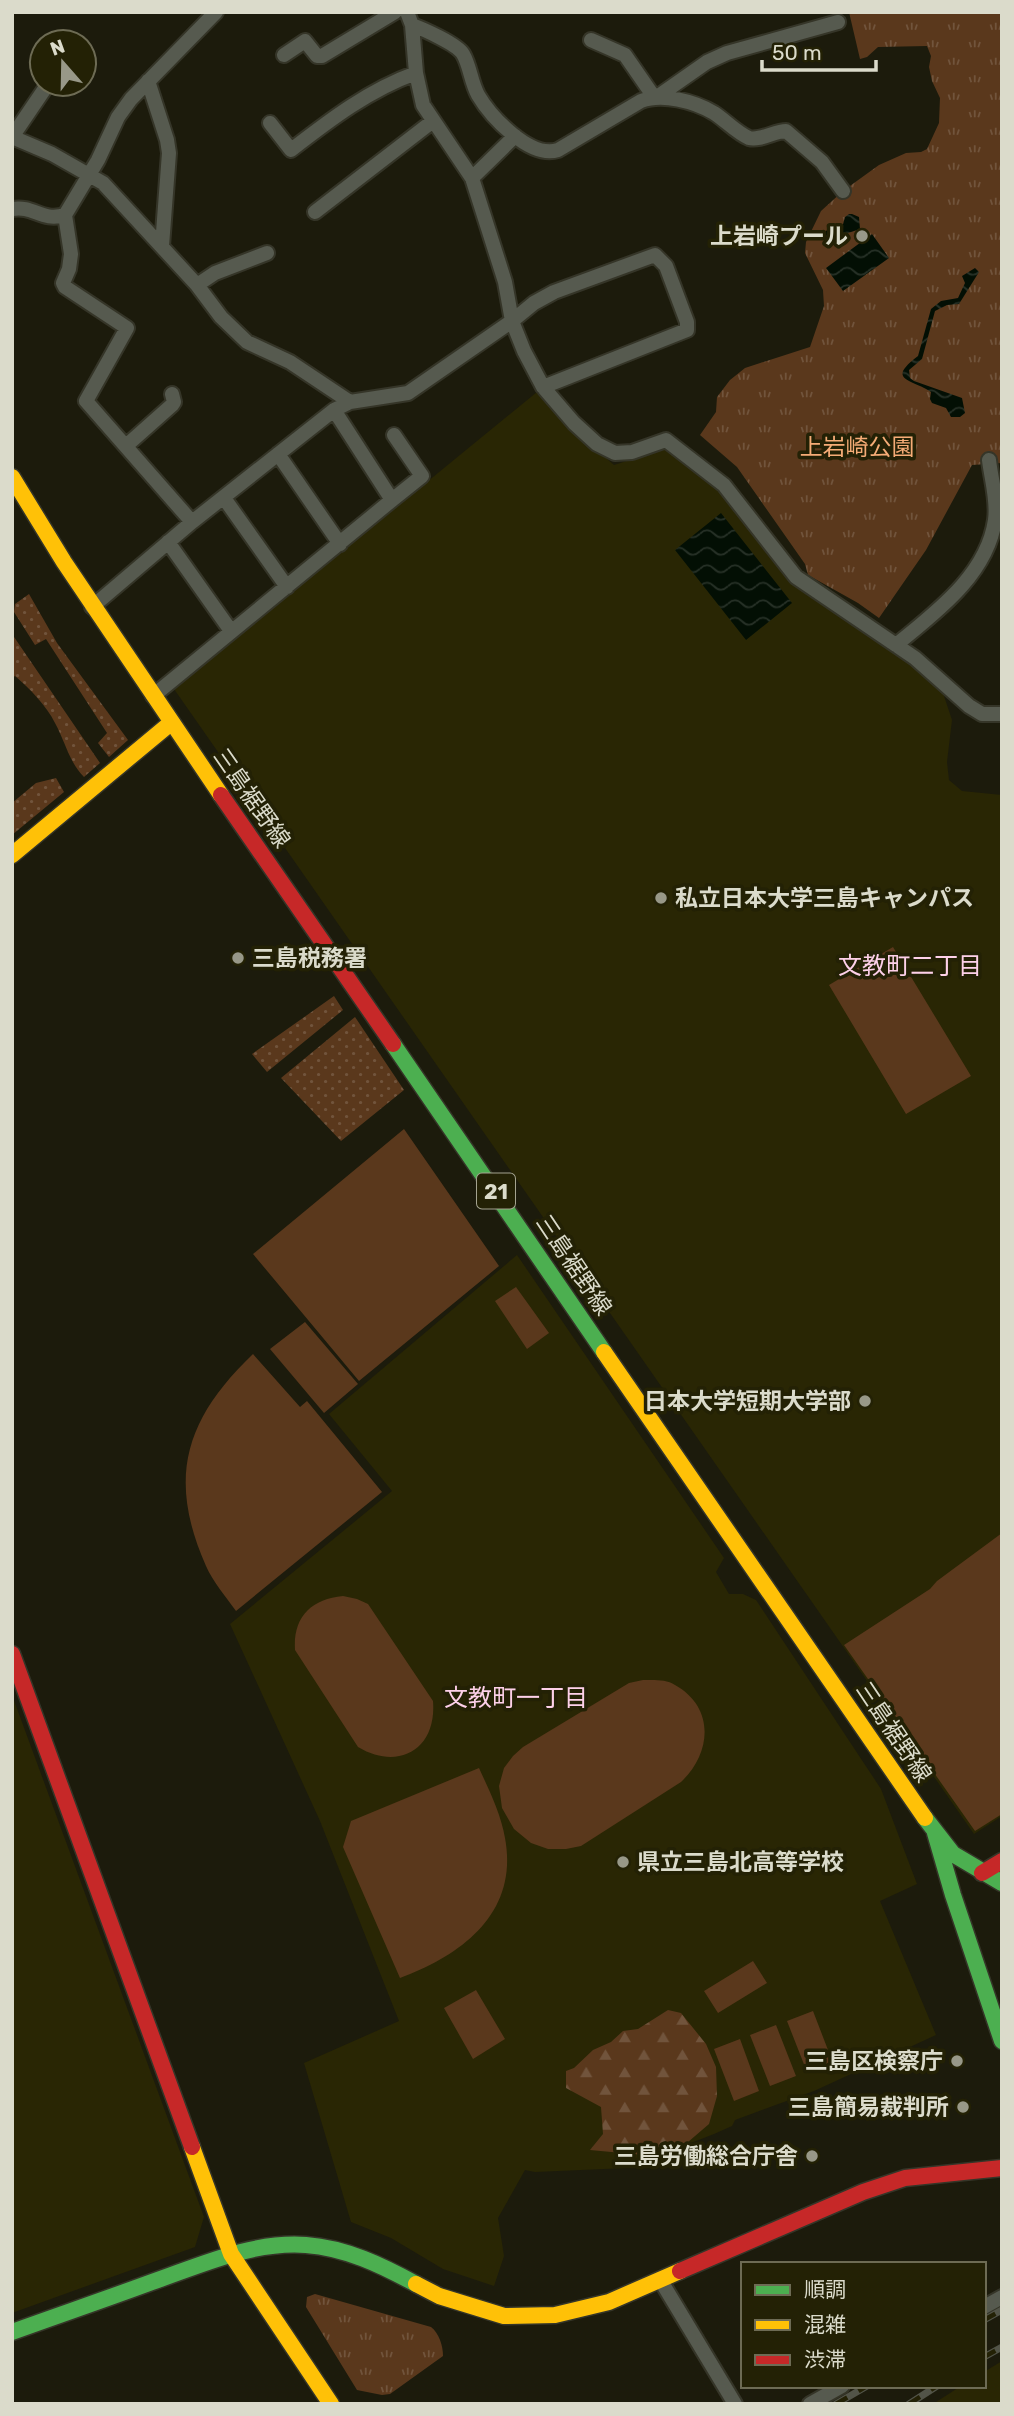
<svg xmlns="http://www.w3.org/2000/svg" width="1014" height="2416" font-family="Rubik,'Noto Sans JP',sans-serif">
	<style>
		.built { fill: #292604 }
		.grass { fill: url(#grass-dots) }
		.forest { fill: url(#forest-firs) }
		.park { fill: url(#park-tufts) }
		.pitch { fill: #5a381c }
		.water { fill: url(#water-waves) }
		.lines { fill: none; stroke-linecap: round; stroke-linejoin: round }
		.street-casing { stroke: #353528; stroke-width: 18 }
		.fast-casing { stroke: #353528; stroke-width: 19 }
		.slow-casing { stroke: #353528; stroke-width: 19 }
		.jam-casing { stroke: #353528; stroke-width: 19 }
		.street { stroke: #565a4f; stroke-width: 14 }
		.fast { stroke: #4caf50; stroke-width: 16 }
		.slow { stroke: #ffc107; stroke-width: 16 }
		.jam { stroke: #c62828; stroke-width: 16 }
		.rail-casing { stroke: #525448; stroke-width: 7 }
		.rail { stroke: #232105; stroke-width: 4.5; stroke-dasharray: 13; stroke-linecap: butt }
		.poi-dot { fill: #989888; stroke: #232105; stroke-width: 2.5 }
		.labels { text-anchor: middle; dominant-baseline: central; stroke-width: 7; stroke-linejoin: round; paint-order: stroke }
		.shield { fill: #232105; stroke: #a4a390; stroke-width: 2 }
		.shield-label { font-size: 21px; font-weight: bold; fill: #dbdbcb }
		.poi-label { font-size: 23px; font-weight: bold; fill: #dbdbcb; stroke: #232105; text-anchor: end }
		.park-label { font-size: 23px; fill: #f5ac76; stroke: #232105 }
		.street-label { font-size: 23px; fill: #dbdbcb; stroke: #232105 }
		.neighbourhood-label { font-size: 24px; fill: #fdd0e9; stroke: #232105 }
	</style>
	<defs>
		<pattern id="grass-dots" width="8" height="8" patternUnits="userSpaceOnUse" patternTransform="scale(1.75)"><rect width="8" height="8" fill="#5a381c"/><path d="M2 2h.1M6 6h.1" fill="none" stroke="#71543c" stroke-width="1.8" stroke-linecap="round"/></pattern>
		<pattern id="forest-firs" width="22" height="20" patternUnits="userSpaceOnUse" patternTransform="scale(1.75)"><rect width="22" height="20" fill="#5a381c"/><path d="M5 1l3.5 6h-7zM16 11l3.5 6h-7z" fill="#71543c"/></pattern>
		<pattern id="park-tufts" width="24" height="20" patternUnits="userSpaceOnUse" patternTransform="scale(1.75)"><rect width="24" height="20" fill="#5a381c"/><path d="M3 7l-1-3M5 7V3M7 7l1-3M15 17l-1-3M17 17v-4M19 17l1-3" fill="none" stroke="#71543c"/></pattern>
		<pattern id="water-waves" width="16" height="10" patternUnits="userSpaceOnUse" patternTransform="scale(1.75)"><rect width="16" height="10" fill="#030f04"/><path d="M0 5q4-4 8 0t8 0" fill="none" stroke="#273127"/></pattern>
	</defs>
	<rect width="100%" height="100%" fill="#1c1b0c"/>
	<!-- built -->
	<path class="built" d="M537 392 559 417 614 465 665 449 677 454 726 497 790 579 919 667 934 682 944 696 952 720 947 762 949 780 962 791 1002 795V1816L974 1834 174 689Z
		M517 1255 724 1558 716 1572 729 1594H743L756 1600 881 1789 917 1884 880 1901 936 2035 814 2091 735 2120 732 2126 714 2134 627 2168 535 2172 525 2170 498 2218 504 2256 494 2286 443 2269 391 2238 351 2222 304 2063 399 2021 320 1821 230 1624 392 1491 329 1414Z
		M12 1695 204 2217 195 2247 12 2313Z
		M1002 2361V2404H933L961 2386H984V2372Z"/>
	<!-- grass -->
	<path class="grass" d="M29 594 57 643 128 740 109 757 98 743 107 733 46 639 35 645 14 612 15 604Z
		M12 634 100 763 84 777C69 762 65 741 55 723 46 705 30 689 15 676L12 678Z
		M56 778 64 792 12 835V803L36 783Z
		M334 996 343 1010 267 1072 252 1054Z
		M355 1017 404 1090 341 1141 281 1078Z"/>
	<!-- forest -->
	<path class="forest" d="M668 2010 681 2013 706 2044 716 2067 717 2096 709 2124 688 2142 644 2155 590 2150 603 2134 601 2107 566 2088V2071L574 2068 593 2050 611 2042 623 2031 638 2029Z"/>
	<!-- park -->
	<path class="park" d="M849 12H1002V463L972 465 926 550 879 618 858 603 808 575 805 564 737 467 700 435 716 412 717 397 730 380 745 368 810 347 824 306 823 290 805 253 806 242 821 211 843 191 879 165 906 153 921 152 927 149 939 123 940 98 932 81 929 67 931 56 927 46 878 47 867 57 860 59Z
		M315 2294 431 2327C439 2333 443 2346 443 2356L390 2394 382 2395 357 2390 306 2307 307 2297Z"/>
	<!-- pitch -->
	<path class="pitch" d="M893 947 971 1076 906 1114 829 985Z
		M404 1129 499 1266 359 1381 253 1254Z
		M516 1287 549 1333 527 1349 495 1301Z
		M305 1322 358 1384 324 1413 270 1349Z
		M253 1354 300 1407 307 1401 382 1492 236 1611C226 1597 213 1582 206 1566 167 1478 185 1419 253 1354Z
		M1002 1533V1814L975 1831 844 1645 930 1589 937 1581Z
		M343 1596 357 1599 368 1604 433 1701C437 1750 398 1771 358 1747L295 1650C293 1617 311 1599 343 1596Z
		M643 1680C654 1680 666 1679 675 1685 716 1708 711 1754 681 1782L581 1846 566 1849H548L531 1843 514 1829 502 1808 499 1786 504 1768 513 1756 523 1747 629 1683Z
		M479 1768C489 1790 501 1814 505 1838 519 1913 462 1955 400 1978L343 1847 351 1821Z
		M753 1961 767 1983 718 2013 704 1991Z
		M476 1990 505 2039 473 2059 444 2008Z
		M813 2011 833 2063 807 2072 787 2021Z
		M776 2025 796 2076 770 2086 750 2035Z
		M740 2039 759 2091 734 2101 714 2049Z"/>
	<!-- water -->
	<path class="water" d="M849 214H852L859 217 860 229 848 233 839 244H829L825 238 826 231 830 228H842L845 217Z
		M872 234 889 258 843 291 826 268Z
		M975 268 979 272 959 304 947 305 935 311 922 359 909 370 910 378 914 381 962 398 965 413 960 417H951L946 408 932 403 930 399 931 392C912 379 885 381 918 356L931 309 941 301 958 298 965 283 962 276Z
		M721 513 792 603 746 640 675 550Z"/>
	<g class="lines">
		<defs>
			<path id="street" d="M407 12 412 25 416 73 423 105 472 178 505 282 512 321 524 351 543 387 574 423 597 444 615 453 632 452 666 440 724 485 796 577 915 658 969 706 982 714H1002
				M412 25C423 29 457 44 463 54 470 66 471 82 478 95 491 117 530 159 558 150L641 101C662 93 694 101 714 113 725 120 737 133 749 138 760 141 775 131 786 131L822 162 843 191
				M591 40 625 55 654 97
				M284 55 305 41 317 56H322L395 12
				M148 81 167 140 169 153 162 246
				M657 97 707 62 727 53 838 22
				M270 123 291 150C331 119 369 90 416 73
				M12 137 52 154 103 183 197 285 221 317 247 342 290 362 350 402
				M12 137 48 84
				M472 178 515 136
				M12 209C34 205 41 222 65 215
				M315 212 433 121
				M197 285 215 273 267 253
				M127 445 172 405 174 402 172 394
				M278 454 340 544
				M224 498 287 587
				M392 500 422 476 394 435
				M192 522 86 401 127 328 65 287 63 283 69 269 71 254 65 215 98 160 118 117 131 99 216 12
				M168 542 231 631
				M92 607 192 522 334 410 350 402 408 393 512 321 534 303 554 292 655 255 666 266 687 322V330L543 387
				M896 645C936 612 987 575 995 520 998 501 991 478 989 460
				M153 696 392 500 334 410
				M661 2281 735 2404
				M984 2307 1002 2297
				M810 2404 842 2386"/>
			<path id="fast" d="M393 1044 604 1352
				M925 1818 953 1854 1002 1883
				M935 1833 953 1895 1002 2041
				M12 2332C59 2315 106 2299 152 2282 201 2265 253 2241 306 2245 346 2248 381 2265 416 2284"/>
			<path id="slow" d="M12 477 64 562 221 795
				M12 855 172 722
				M604 1352 925 1818
				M192 2147 231 2254 331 2404
				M416 2284 439 2296 504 2316 555 2315 609 2302 680 2271"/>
			<path id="jam" d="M221 795 393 1044
				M12 1654 192 2147
				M982 1873 1002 1861
				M680 2271 863 2192 905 2178 1002 2168"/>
		</defs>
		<!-- street casing -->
		<use href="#street" class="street-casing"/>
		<!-- fast casing -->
		<use href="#fast" class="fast-casing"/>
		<!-- slow casing -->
		<use href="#slow" class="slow-casing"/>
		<!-- jam casing -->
		<use href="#jam" class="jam-casing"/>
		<!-- street -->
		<use href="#street" class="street"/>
		<!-- fast -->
		<use href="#fast" class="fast"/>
		<!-- slow -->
		<use href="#slow" class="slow"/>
		<!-- jam -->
		<use href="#jam" class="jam"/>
		<defs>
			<path id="rail" d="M984 2320 1002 2310
				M984 2357 1002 2347
				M836 2404 867 2386
				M909 2404 937 2386"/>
		</defs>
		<!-- rail casing -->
		<use href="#rail" class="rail-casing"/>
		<!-- rail -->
		<use href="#rail" class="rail"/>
	</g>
	<!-- markers -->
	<g class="poi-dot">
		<circle cx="862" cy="236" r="7"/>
		<circle cx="661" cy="898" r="7"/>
		<circle cx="238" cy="958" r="7"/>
		<circle cx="865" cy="1401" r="7"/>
		<circle cx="623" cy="1862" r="7"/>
		<circle cx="957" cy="2061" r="7"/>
		<circle cx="963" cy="2107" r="7"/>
		<circle cx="812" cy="2156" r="7"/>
	</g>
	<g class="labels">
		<!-- shield labels -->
		<rect class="shield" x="477" y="1173.5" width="38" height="35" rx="5"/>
		<g class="shield-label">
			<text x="496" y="1191">21</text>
		</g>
		<!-- poi labels -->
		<g class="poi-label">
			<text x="848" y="236">上岩崎プール</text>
			<text x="675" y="898" text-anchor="start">私立日本大学三島キャンパス</text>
			<text x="252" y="958" text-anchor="start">三島税務署</text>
			<text x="851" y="1401">日本大学短期大学部</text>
			<text x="637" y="1862" text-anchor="start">県立三島北高等学校</text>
			<text x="943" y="2061">三島区検察庁</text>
			<text x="949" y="2107">三島簡易裁判所</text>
			<text x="798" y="2156">三島労働総合庁舎</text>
		</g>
		<!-- park labels -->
		<g class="park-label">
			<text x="857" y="447">上岩崎公園</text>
		</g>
		<!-- street labels -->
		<g class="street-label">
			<text transform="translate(252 798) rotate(55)">三島裾野線</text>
			<text transform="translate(574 1265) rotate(56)">三島裾野線</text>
			<text transform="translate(894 1732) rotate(56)">三島裾野線</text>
		</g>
		<!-- neighbourhood labels -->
		<g class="neighbourhood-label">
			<text x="910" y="966">文教町二丁目</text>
			<text x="516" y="1698">文教町一丁目</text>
		</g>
	</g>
	<!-- border -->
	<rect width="1014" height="2416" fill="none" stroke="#dbdbcb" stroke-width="28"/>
	<!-- legend -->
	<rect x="741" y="2262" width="245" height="126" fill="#232105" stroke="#6d6b54" stroke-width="2"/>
	<rect x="755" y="2285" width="35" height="10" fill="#4caf50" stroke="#6d6b54" stroke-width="2"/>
	<text x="804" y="2297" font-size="21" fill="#dbdbcb">順調</text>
	<rect x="755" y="2320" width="35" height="10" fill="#ffc107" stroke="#6d6b54" stroke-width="2"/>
	<text x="804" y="2332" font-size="21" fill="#dbdbcb">混雑</text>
	<rect x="755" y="2355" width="35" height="10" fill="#c62828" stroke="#6d6b54" stroke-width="2"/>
	<text x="804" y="2367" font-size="21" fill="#dbdbcb">渋滞</text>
	<!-- north arrow -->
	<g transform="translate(63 63) rotate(340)"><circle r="33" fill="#232105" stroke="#6d6b54" stroke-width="2"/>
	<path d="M0-5L12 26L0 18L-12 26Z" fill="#989888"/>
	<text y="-10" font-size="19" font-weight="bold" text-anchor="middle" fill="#dbdbcb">N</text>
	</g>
	<!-- scale -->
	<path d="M762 60v10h114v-10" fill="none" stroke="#dbdbcb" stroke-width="3.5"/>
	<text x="772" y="60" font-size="21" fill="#dbdbcb" stroke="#232105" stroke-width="5" paint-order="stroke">50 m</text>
</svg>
